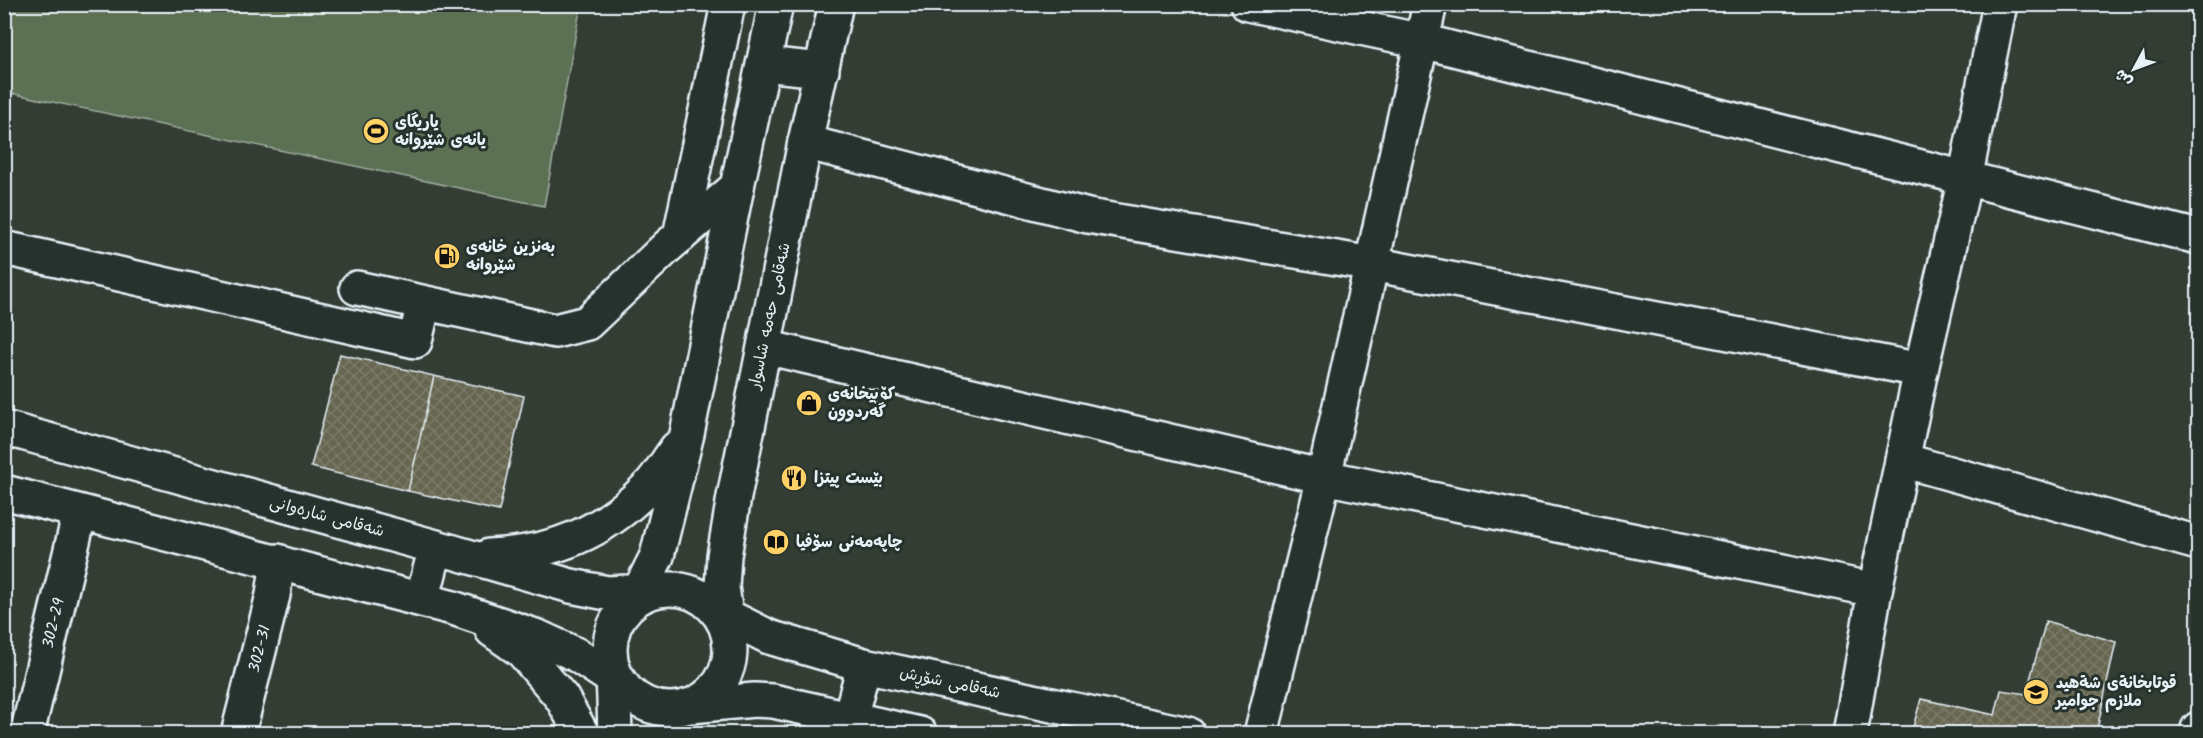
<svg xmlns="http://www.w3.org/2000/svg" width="2203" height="738" font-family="Kalam,'Playpen Sans Arabic',sans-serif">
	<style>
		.grass { fill: #5b6f52; stroke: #a2b0a5; stroke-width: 1.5 }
		.building { fill: url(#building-cross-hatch); stroke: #e8f1f8; stroke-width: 1.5 }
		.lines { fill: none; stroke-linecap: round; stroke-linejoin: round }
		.minor-casing { stroke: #e8f1f8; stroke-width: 38 }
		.major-casing { stroke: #e8f1f8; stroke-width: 38 }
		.minor { stroke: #26332d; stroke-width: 33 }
		.major { stroke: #26332d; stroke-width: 33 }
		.labels { text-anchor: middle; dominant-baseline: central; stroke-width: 6; stroke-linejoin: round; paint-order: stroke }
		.poi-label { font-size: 16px; font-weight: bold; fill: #e8f1f8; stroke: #26332d; text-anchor: start }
		.street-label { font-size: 16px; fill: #e8f1f8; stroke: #26332d }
	</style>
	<defs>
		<pattern id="building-cross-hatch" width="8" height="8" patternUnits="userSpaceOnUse" patternTransform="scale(1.5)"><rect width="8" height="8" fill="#666550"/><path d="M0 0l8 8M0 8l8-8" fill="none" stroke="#7c7c6a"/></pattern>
	</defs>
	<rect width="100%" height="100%" fill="#333d34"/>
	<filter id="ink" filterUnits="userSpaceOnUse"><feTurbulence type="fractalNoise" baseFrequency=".0167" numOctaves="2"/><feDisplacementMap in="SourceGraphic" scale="12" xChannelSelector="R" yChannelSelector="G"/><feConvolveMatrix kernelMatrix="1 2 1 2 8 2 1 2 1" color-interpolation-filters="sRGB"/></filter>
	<g filter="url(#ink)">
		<!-- grass -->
		<path class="grass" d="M5 4H581V5L544 206 5 92Z"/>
		<!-- building -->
		<path class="building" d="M340 354 434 376 408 491 311 467Z
			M434 376 524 396 499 511 408 491Z
			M2046 621 2116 642 2096 734H1911L1921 699 1995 715 2001 690 2026 694Z"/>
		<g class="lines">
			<defs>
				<g id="minor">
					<path d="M1248 4 1422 41 2198 237"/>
					<path d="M805 142 1088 216 1372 264 1921 370"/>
					<path d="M680 236 728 4"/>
					<path d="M4 248 415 341 424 303"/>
					<path d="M357 288 555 331 587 323 668 246 737 187"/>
					<path d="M765 347 1324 477 1875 590"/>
					<path d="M1902 460 2198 543"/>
					<path id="s1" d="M27 734 80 512"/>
					<path id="s2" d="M238 734 273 595 278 561"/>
					<path d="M1261 734 1324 477 1430 4"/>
					<path d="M1850 734 1875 590 1921 370 1965 179 2000 4"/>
					<path d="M2197 734 2198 729"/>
				</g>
				<path id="major" d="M763 64 822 70
					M4 428 436 547 571 586 607 593 651 591
					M4 492 453 608 538 637 575 654 622 685
					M489 556C554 553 604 533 650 485 660 474 668 460 677 448
					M610 649a60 60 0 1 1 120 0a60 60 0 1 1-120 0Z
					M422 600 436 547
					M635 600 657 556 687 434 737 187 776 4
					M719 612 769 637 864 665 1188 734
					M728 629 722 587 724 556 734 497 805 142 836 4
					M492 630 522 651 562 698 582 734
					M613 668 615 734
					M691 706 754 700 773 701 920 734
					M850 718 864 665"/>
			</defs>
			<!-- minor casing -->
			<use href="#minor" class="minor-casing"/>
			<!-- major casing -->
			<use href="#major" class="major-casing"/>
			<!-- minor -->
			<use href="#minor" class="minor"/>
			<!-- major -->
			<use href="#major" class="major"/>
		</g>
	</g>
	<!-- icons -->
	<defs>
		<symbol id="stadium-disc" viewBox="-11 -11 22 22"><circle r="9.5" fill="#ffd166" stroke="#26332d"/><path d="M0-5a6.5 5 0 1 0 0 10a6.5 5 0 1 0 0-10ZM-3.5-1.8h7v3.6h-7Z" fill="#111"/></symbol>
		<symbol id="fuel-disc" viewBox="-11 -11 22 22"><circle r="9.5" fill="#ffd166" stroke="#26332d"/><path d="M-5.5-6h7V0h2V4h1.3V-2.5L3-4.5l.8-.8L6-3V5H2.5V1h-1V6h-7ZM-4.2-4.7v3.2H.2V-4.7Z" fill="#111"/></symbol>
		<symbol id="shop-disc" viewBox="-11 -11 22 22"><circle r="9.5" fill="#ffd166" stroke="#26332d"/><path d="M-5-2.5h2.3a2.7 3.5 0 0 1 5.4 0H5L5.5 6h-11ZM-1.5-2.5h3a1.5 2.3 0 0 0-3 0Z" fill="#111"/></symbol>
		<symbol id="restaurant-disc" viewBox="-11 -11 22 22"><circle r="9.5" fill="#ffd166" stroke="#26332d"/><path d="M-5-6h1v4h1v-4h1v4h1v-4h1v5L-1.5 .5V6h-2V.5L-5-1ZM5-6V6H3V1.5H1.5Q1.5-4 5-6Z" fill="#111"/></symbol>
		<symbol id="library-disc" viewBox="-11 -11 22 22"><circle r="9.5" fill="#ffd166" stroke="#26332d"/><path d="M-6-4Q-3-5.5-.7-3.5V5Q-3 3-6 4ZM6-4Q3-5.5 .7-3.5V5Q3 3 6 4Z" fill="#111"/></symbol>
		<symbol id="school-disc" viewBox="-11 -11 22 22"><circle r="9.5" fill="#ffd166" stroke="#26332d"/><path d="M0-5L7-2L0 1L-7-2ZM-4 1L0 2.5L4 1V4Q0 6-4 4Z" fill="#111"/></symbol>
	</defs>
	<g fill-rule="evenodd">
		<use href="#stadium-disc" x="361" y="116" width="30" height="30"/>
		<use href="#fuel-disc" x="432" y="241" width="30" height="30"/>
		<use href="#shop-disc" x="794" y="388" width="30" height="30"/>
		<use href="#restaurant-disc" x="779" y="463" width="30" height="30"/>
		<use href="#library-disc" x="761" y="527" width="30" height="30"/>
		<use href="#school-disc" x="2021" y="677" width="30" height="30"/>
	</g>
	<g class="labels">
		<!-- poi labels -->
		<g class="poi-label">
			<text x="395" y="122">یاریگای<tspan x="395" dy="18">یانەی شێروانە</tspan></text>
			<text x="466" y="247">بەنزین خانەی<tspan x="466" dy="18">شێروانە</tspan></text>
			<text x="828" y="394">کۆپیخانەی<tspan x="828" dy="18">گەردوون</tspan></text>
			<text x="814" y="478">بێست پیتزا</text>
			<text x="796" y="542">چاپەمەنی سۆفیا</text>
			<text x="2056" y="683">قوتابخانةى شةهيد<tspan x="2056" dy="18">ملازم جوامير</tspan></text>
		</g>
		<!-- street labels -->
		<g class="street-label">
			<text transform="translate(770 316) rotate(-78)">شەقامی حەمە شاسوار</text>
			<text transform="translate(327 517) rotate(15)">شەقامی شارەوانی</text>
			<text stroke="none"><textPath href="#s1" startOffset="114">302-29</textPath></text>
			<text stroke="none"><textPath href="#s2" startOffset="88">302-31</textPath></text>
			<text transform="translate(950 683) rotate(12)">شەقامی شۆڕش</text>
		</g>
	</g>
	<!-- margin -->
	<rect width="2203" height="738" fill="none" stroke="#26332d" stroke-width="24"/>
	<rect x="12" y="12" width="2179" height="714" fill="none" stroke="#e8f1f8" stroke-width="2" filter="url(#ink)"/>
	<!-- north arrow -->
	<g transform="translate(2134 69) rotate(229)" stroke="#26332d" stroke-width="4.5" paint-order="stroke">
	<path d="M0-4.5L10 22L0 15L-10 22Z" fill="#e8f1f8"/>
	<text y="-9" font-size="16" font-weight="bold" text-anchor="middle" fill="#e8f1f8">ش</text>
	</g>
</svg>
